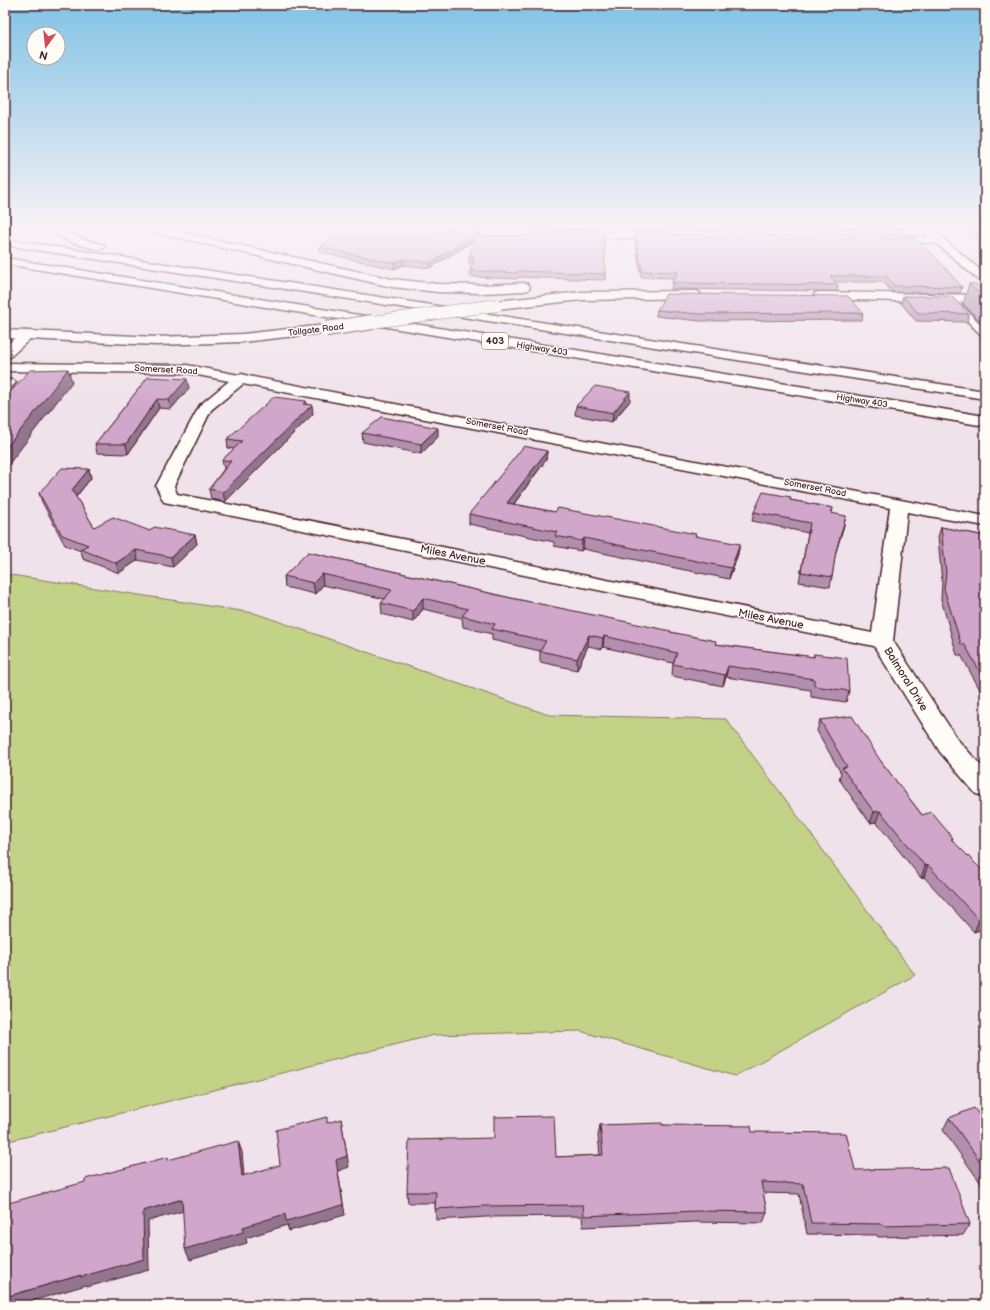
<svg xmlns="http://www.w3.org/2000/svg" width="990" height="1310" font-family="'Balsamiq Sans',sans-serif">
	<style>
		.green { fill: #c2d287; stroke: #867859 }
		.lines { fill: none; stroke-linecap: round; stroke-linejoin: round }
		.service-casing { stroke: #4a1f2b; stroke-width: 3 }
		.minor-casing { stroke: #4a1f2b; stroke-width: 3 }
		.secondary-casing { stroke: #4a1f2b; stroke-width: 3 }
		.motorway-casing { stroke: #4a1f2b; stroke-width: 3 }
		.service { fill: #fdfcf7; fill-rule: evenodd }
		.minor { fill: #fdfcf7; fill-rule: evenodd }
		.secondary { fill: #fdfcf7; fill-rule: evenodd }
		.motorway { fill: #fdfcf7; fill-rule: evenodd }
		.secondary-bridge-far1-casing { stroke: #4a1f2b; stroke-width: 13; stroke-linecap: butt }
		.secondary-bridge-casing { stroke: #4a1f2b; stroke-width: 16; stroke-linecap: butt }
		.secondary-bridge-far1 { stroke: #fdfcf7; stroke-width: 12 }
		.secondary-bridge { stroke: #fdfcf7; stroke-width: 14 }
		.wall { fill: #b38faf; stroke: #4a1f2b }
		.shaded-wall { fill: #92748e; stroke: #4a1f2b }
		.building { fill: #d0a6cb; stroke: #4a1f2b }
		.labels { text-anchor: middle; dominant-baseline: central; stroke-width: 3; stroke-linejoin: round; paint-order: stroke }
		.far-street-label { font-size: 9px; fill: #4a1f2b; stroke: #fdfcf7 }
		.shield { fill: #fdfcf7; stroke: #806168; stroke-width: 1 }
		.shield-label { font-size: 10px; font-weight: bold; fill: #4a1f2b }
		.street-label { font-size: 11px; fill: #4a1f2b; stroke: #fdfcf7 }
	</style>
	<rect width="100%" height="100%" fill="#f0e2ea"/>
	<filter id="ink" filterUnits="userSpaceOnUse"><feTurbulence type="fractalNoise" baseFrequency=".025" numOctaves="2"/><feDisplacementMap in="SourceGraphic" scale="8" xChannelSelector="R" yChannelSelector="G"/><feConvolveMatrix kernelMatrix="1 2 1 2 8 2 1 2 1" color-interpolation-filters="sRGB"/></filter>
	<g filter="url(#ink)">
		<!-- green -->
		<path class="green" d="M5 574 254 613 549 715 726 719 915 975 735 1076 580 1031 434 1035 5 1142Z"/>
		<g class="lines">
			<defs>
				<path id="service" d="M955 300 958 301 985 329V337L982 336 952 305 951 303 952 301Z
					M11 379 16 382 9 391 5 392V383Z"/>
				<path id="minor" d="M144 228H162L392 279 438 284 482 285 524 283 528 284 530 287 528 290 524 291 482 293 438 292 392 287 149 231Z
					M928 228 932 229 985 274V284L981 282 936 243 887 242 882 239 887 236 928 237 923 231Z
					M449 229 664 233 669 236 664 239 445 234 444 232Z
					M26 331 31 332 33 335 31 338 10 357 5 358V347L21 332Z
					M5 363 187 365 239 375 242 374 248 376 985 516V526L907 512 893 641 958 740 985 770V796L976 794 940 752 874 646 164 502 156 486 200 405 229 381 187 373 5 371ZM243 384 890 508 872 633 177 494 174 486 211 410Z"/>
				<path id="secondary" d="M695 291 699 292 701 295 699 298 582 300 497 309 493 308 491 305 493 302 497 301 582 292Z
					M819 292 985 295V303L815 299 813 296 815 293Z
					M326 325 331 326 333 329 331 332 242 342 157 345 5 338V330L157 337 242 334Z"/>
				<path id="motorway" d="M50 228H62L80 238 104 245 105 247 100 250C84 246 60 241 50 228Z
					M5 239 985 391V399L5 245Z
					M5 258 985 416V426L5 264Z"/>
			</defs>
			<!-- service casing -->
			<use href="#service" class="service-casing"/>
			<!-- minor casing -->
			<use href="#minor" class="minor-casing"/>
			<!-- secondary casing -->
			<use href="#secondary" class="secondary-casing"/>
			<!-- motorway casing -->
			<use href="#motorway" class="motorway-casing"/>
			<!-- service -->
			<use href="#service" class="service"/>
			<!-- minor -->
			<use href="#minor" class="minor"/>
			<!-- secondary -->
			<use href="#secondary" class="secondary"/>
			<!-- motorway -->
			<use href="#motorway" class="motorway"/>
			<defs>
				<path id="secondary-bridge-far1" d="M366 323 497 305"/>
				<path id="secondary-bridge" d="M326 329 373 322"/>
			</defs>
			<!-- secondary-bridge-far1 casing -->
			<use href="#secondary-bridge-far1" class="secondary-bridge-far1-casing"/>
			<!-- secondary-bridge casing -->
			<use href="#secondary-bridge" class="secondary-bridge-casing"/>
			<!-- secondary-bridge-far1 -->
			<use href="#secondary-bridge-far1" class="secondary-bridge-far1"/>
			<!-- secondary-bridge -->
			<use href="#secondary-bridge" class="secondary-bridge"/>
		</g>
		<!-- wall -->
		<path class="wall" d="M419 228 443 231 479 232V236L605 274V280L518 277 517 279 476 277 470 276V270L473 263H469V257L474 241 430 268 404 265 394 269 320 252 319 247Z
			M527 228H604L603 230Z
			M633 228H904L905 229 904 235 633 230Z
			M961 228H985V247Z
			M635 234 962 287 960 293 892 292 884 283 882 282H835L838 285 837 291 671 289 672 283 674 278 641 277 635 240Z
			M969 284 984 292H985V326L963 304Z
			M903 296 969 314 967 322 916 321 901 303Z
			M657 310 863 313 862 320 699 321 656 316Z
			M148 377 189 388 171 409 159 408 128 454 97 453 95 444Z
			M306 401V404L313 414 225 502 211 499 209 489 224 469 222 460 234 449 228 448 227 439Z
			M630 401 612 422 575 415 576 406Z
			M362 433 438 437 421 454 363 442Z
			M547 451 546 460 514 504 555 512 696 536 738 554 729 579 583 549 581 551 554 546V542L469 524V514Z
			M89 469 91 478 76 497 94 527 150 531 195 535 197 544 173 567 138 560 119 573 83 559 81 551 65 545 42 502 39 493Z
			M790 500 833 508 832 513 844 525 835 555 832 577 830 587 799 582 808 533 752 521 754 512Z
			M941 527 985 536V568L982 567 985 583V699L961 655H957L941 599 942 583 938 537Z
			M308 552 511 598 671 632 715 644 813 657 814 654 849 691 846 702 811 697V690L726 677 723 686 672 676 673 663 603 647 602 649 588 646 577 670 540 662V651L492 640V634L463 627 462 618 423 609 413 622 382 614 381 603 385 599 323 585 315 594 285 587 284 576Z
			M820 720 880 760 922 815 953 838 952 840 985 928 974 932 924 877 921 878 876 822 870 823 839 779 841 773 817 731Z
			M985 1114V1189L943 1130 949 1118 980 1116Z
			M600 1125H662L752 1132 855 1170 970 1224 963 1235 878 1237 877 1235 807 1234 799 1194 763 1193 767 1212 763 1223 695 1222 583 1227 582 1216 486 1217 436 1220 435 1203H408L407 1192 556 1157 600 1155 598 1136Z"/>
		<!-- shaded-wall -->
		<path class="shaded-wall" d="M479 232V237L430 268V263Z
			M403 259 404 265 394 269V263Z
			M68 369 72 382 5 469V449Z
			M187 379 189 388 171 409 169 400Z
			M630 392V401L612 422 613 413Z
			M157 399 159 408 128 454 126 444Z
			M306 401 307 410 312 405 313 414 225 502 223 492Z
			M438 428V437L421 454V444Z
			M547 451 546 460 507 513V503Z
			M89 469 91 478 74 499 72 490Z
			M846 516 844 525 833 561 836 551Z
			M195 535 197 544 173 567 171 557Z
			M584 538 583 549 581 551 582 541Z
			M740 544 738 554 729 579 731 568Z
			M136 550 138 560 119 573 116 563Z
			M322 574 323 585 315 594 313 583Z
			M423 598V609L413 622V611Z
			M589 635 588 646 577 670V659Z
			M604 636 603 647 602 649 603 638Z
			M728 666 726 677 723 686 725 675Z
			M880 811 876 822 870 823 874 812Z
			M928 865 924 877 921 878 925 866Z
			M985 918V928L974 932 979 920Z
			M341 1119 349 1167 338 1171 345 1215 289 1231 287 1225 246 1238 247 1243 190 1260 185 1249 243 1227 336 1160Z
			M238 1141 242 1152 245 1187 242 1176Z
			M182 1199 187 1210 148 1221 149 1270 87 1287 86 1285 19 1305H5V1297L81 1275 143 1211Z"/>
		<!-- building -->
		<path class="building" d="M342 228H418L443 231 479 232 430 263 403 259 394 263 319 247Z
			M837 228H904L905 229Z
			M971 228H985V239Z
			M526 232 604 234 605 274 518 271V273L476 271 470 270 475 257H469L475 236H526Z
			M635 234 915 238 936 258 962 287 894 286 886 276H830L838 285 672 283 678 272 642 271Z
			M969 284H976L984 292H985V299Z
			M666 294 848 296 863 313 699 314 657 310Z
			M903 296H951L969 314 918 313Z
			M68 369 33 415 5 449V398L30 370Z
			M148 377 187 379 169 400 157 399 126 444H95Z
			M595 386 630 392 613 413 576 406Z
			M274 397 306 401 303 404 312 405 223 492 209 489 231 461 222 460 242 441 227 439Z
			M382 417 438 428 421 444 362 433Z
			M524 446 547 451 507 503 555 512 558 508 696 534 695 536 740 544 731 568 584 538 582 541 555 536 557 532 469 514Z
			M62 468 89 469 72 490 94 527 113 517 150 531 154 527 195 535 171 557 136 550 116 563 80 549 88 545 62 535 39 493Z
			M763 492 791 497 790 500 833 508 831 513 846 516 836 551 832 577 801 572 810 523 754 512Z
			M941 527 985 536V557L981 556 985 583V681L965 645 961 644 944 589 946 573Z
			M308 552 511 598 671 631 670 632 716 641 715 644 814 657V654L847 658 849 691 814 686V679L728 666 725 675 673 664 677 653 604 636 603 638 589 635 577 659 540 651 546 641 492 629 495 624 462 616 468 609 423 598 413 611 381 603 392 590 322 574 313 583 284 576Z
			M852 716 880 760 922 815 931 812 953 838 951 839 985 873V918L979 920 928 865 925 866 880 811 874 812 842 768 847 767 820 720Z
			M974 1108 980 1116 985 1114V1168L949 1118Z
			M554 1116 556 1157 603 1155 600 1125 662 1123V1125L751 1126 752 1132 846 1133 855 1170 949 1168 970 1224 883 1226 882 1224 811 1223 803 1184 761 1182 767 1212 697 1211 584 1216 583 1205 486 1206 435 1209 436 1192H407L409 1140 494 1138V1117Z
			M327 1117V1123L341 1119 347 1156 336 1160 343 1205 286 1221 285 1214 243 1227V1232L185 1249 182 1199 143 1211 144 1259 80 1277 81 1275 5 1297V1204L85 1182V1179L168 1157V1160L238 1141 242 1176 280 1165 276 1130Z"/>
	</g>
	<!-- sky -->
	<linearGradient id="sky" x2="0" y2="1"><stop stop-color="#82c3e5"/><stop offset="0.55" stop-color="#f8f2f6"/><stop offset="1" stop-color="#f8f2f6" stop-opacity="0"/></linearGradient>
	<rect width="990" height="411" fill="url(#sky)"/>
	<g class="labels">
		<!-- far-street labels -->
		<g class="far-street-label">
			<text transform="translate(316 330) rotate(-7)">Tollgate Road</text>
			<text transform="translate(542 349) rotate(9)">Highway 403</text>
			<text transform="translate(166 370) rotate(3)">Somerset Road</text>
			<text transform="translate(862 401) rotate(9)">Highway 403</text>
			<text transform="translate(497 427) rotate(11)">Somerset Road</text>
			<text transform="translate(815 488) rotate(11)">Somerset Road</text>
		</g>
		<!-- shield labels -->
		<rect class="shield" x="482" y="333" width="26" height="16" rx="3"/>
		<g class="shield-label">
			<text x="495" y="341">403</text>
		</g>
		<!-- street labels -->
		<g class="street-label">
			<text transform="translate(453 555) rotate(11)">Miles Avenue</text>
			<text transform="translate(771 619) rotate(11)">Miles Avenue</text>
			<text transform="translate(906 679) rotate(58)">Balmoral Drive</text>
		</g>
	</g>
	<!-- margin -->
	<rect width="990" height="1310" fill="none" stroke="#fdfcf7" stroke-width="20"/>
	<rect x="10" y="10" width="970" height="1290" fill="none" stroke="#4a1f2b" stroke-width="1.5" filter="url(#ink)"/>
	<!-- north arrow -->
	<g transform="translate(46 46) rotate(195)"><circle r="19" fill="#fdfcf7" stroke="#b5a4a5"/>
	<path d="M0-3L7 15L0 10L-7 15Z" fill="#d1495b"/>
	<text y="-6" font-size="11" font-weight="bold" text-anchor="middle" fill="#4a1f2b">N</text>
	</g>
</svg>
